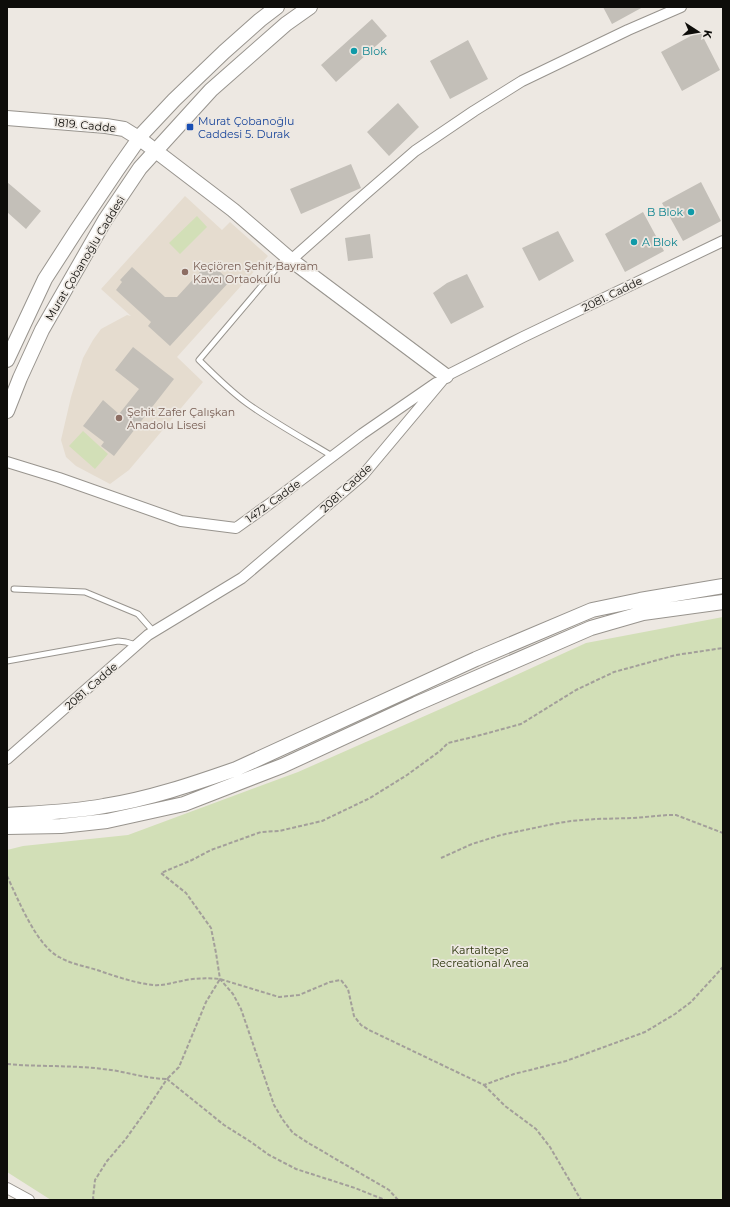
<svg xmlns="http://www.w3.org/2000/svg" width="730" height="1207" font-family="Montserrat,sans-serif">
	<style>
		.built { fill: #e5dccf }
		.green { fill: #d2dfb7 }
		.building { fill: #c3bfb8 }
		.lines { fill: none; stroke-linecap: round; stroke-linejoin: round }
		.lane-casing { stroke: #98948e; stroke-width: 7 }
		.street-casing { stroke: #98948e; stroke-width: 12 }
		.secondary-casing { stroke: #98948e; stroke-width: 16 }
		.path { stroke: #a39f9a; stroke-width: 2; stroke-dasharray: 4 2; stroke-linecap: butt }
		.lane { stroke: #fff; stroke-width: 5 }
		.street { stroke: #fff; stroke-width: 10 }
		.secondary { stroke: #fff; stroke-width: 14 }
		.culture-dot { fill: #0f9aa8; stroke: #ede8e2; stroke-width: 1.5 }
		.transit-dot { fill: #1a4fb4; stroke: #ede8e2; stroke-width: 1.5 }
		.education-dot { fill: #8d6e63; stroke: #ede8e2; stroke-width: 1.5 }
		.labels { text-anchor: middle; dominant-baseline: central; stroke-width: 3.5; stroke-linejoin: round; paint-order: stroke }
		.culture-label { font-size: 11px; fill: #0d838f; stroke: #ede8e2; text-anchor: start }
		.transit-label { font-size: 11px; fill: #164399; stroke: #ede8e2; text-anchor: start }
		.street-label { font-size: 11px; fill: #0e0d0a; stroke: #ede8e2 }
		.education-label { font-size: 11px; fill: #785e54; stroke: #ede8e2; text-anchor: start }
		.park-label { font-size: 11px; fill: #263005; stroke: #ede8e2 }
	</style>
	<rect width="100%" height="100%" fill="#ede8e2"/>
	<!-- built -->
	<path class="built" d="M185 196 222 230 230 222 268 256 177 357 203 382 129 470 110 484 76 466 66 457 61 440 71 397 83 358 93 340 101 329 127 315 131 316 101 289Z"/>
	<!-- green -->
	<path class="green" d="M197 216 207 227 180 254 169 243Z
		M83 431 108 454 95 469 69 446Z
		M723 617V1200H51L7 1172V850L23 846 128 835 298 772 479 692 586 643Z"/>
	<!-- building -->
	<path class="building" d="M603 7H643L612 24Z
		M372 19 387 36 336 82 321 65Z
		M700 31 720 70 682 91 661 52Z
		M468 40 488 79 450 99 430 61Z
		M398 103 419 127 389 156 367 132Z
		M351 164 361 188 301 214 290 189Z
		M7 182 41 211 26 229 7 212Z
		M701 182 721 221 683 241 662 203Z
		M643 212 664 251 625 272 605 234Z
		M558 231 574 261 539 281 522 248Z
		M370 234 373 258 348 261 345 238Z
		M209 262 230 281 170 346 148 326 151 322 116 290 122 282 120 280 132 267 165 297H177Z
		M467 274 484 307 451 324 433 293 447 283Z
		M133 347 174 379 114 456 101 446 104 442 83 426 103 400 119 414 139 389 115 370Z"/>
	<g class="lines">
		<defs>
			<path id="lane" d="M286 257 199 360C215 376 230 391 248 404 275 423 304 439 332 456
				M14 589 85 592 138 614 154 632
				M7 661 118 641 126 642 136 645"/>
			<path id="street" d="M291 260 363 196 415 151 474 111 522 81 628 30 681 7
				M7 462 59 478 181 521 236 528 272 502 362 434 436 383
				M7 759 148 635 242 578 363 475 446 376 523 337 723 241
				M7 1188 29 1200"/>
			<path id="secondary" d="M7 118 106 126 124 129 140 139 233 210 291 260 446 376
				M7 360 45 279 76 231 117 170 143 133 174 100 224 52 260 20 277 7
				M7 411 20 378 42 330 105 220 140 168 211 90 286 24 310 7
				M7 815C40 813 72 812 104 806 149 799 193 784 236 769L476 659 592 610 640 600 723 586
				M7 827 61 826 107 821 184 804 282 766 416 704 591 628 643 613 723 602"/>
		</defs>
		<!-- lane casing -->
		<use href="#lane" class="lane-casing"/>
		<!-- street casing -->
		<use href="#street" class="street-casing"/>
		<!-- secondary casing -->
		<use href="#secondary" class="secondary-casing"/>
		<!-- path -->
		<path class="path" d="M441 858 472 844 501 835 553 824 571 821 596 819 633 818 668 815H676L723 833
			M7 876C18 899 36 945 59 957 71 964 84 966 97 970 115 976 134 983 153 985 164 986 175 982 186 980 198 978 208 978 220 979
			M7 1064C39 1067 71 1065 103 1069 125 1071 146 1079 167 1079L179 1067 206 1002 220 979 279 997 299 995 330 982 341 980 348 989 354 1016 361 1025 369 1030 484 1085 514 1074 566 1061 645 1032 675 1014 691 1002 723 967
			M484 1085 505 1106 536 1129 550 1147 581 1200
			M94 1200 93 1198 95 1180 107 1161 125 1140 145 1112 167 1079 224 1125 251 1142 269 1155 296 1169 355 1188 385 1200
			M398 1200 389 1190 310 1144 293 1133 283 1120 274 1105 241 1009 233 994 220 979 216 953 211 928 186 893 161 873 192 860 211 850 261 832 279 831 322 821 370 798 407 775 440 751 448 743 477 736 521 724 576 690 614 672 676 655 723 648"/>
		<!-- lane -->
		<use href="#lane" class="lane"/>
		<!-- street -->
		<use href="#street" class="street"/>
		<!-- secondary -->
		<use href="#secondary" class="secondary"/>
	</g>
	<!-- markers -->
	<g class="culture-dot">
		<circle cx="354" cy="51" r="4"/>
		<circle cx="691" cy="212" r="4"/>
		<circle cx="634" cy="242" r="4"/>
	</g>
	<rect class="transit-dot" x="186" y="123" width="8" height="8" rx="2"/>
	<g class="education-dot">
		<circle cx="185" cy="272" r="4"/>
		<circle cx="119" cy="418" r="4"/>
	</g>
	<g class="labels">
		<!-- culture labels -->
		<g class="culture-label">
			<text x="362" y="51">Blok</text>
			<text x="683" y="212" text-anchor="end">B Blok</text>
			<text x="642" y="242">A Blok</text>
		</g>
		<!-- transit labels -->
		<g class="transit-label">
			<text x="198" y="121">Murat Çobanoğlu<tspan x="198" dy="13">Caddesi 5. Durak</tspan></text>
		</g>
		<!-- street labels -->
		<g class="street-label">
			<text transform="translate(85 125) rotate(6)">1819. Cadde</text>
			<text transform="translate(85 258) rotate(-59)">Murat Çobanoğlu Caddesi</text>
			<text transform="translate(612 294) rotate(-26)">2081. Cadde</text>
			<text transform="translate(346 488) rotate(-43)">2081. Cadde</text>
			<text transform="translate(273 501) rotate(-36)">1472. Cadde</text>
			<text transform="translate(91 686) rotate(-41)">2081. Cadde</text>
		</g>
		<!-- education labels -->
		<g class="education-label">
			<text x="193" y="266">Keçiören Şehit Bayram<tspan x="193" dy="13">Kavcı Ortaokulu</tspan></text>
			<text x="127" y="412">Şehit Zafer Çalışkan<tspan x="127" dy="13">Anadolu Lisesi</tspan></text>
		</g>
		<!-- park labels -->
		<g class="park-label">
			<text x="480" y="950">Kartaltepe<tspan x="480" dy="13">Recreational Area</tspan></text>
		</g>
	</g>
	<!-- border -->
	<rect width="730" height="1207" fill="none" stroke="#0e0d0a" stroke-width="16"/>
	<!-- north arrow -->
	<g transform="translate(698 32) rotate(102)" stroke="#ede8e2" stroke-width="3" paint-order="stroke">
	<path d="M0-3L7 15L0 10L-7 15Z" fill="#0e0d0a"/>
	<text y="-6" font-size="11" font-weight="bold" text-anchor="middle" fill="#0e0d0a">K</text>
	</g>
</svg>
